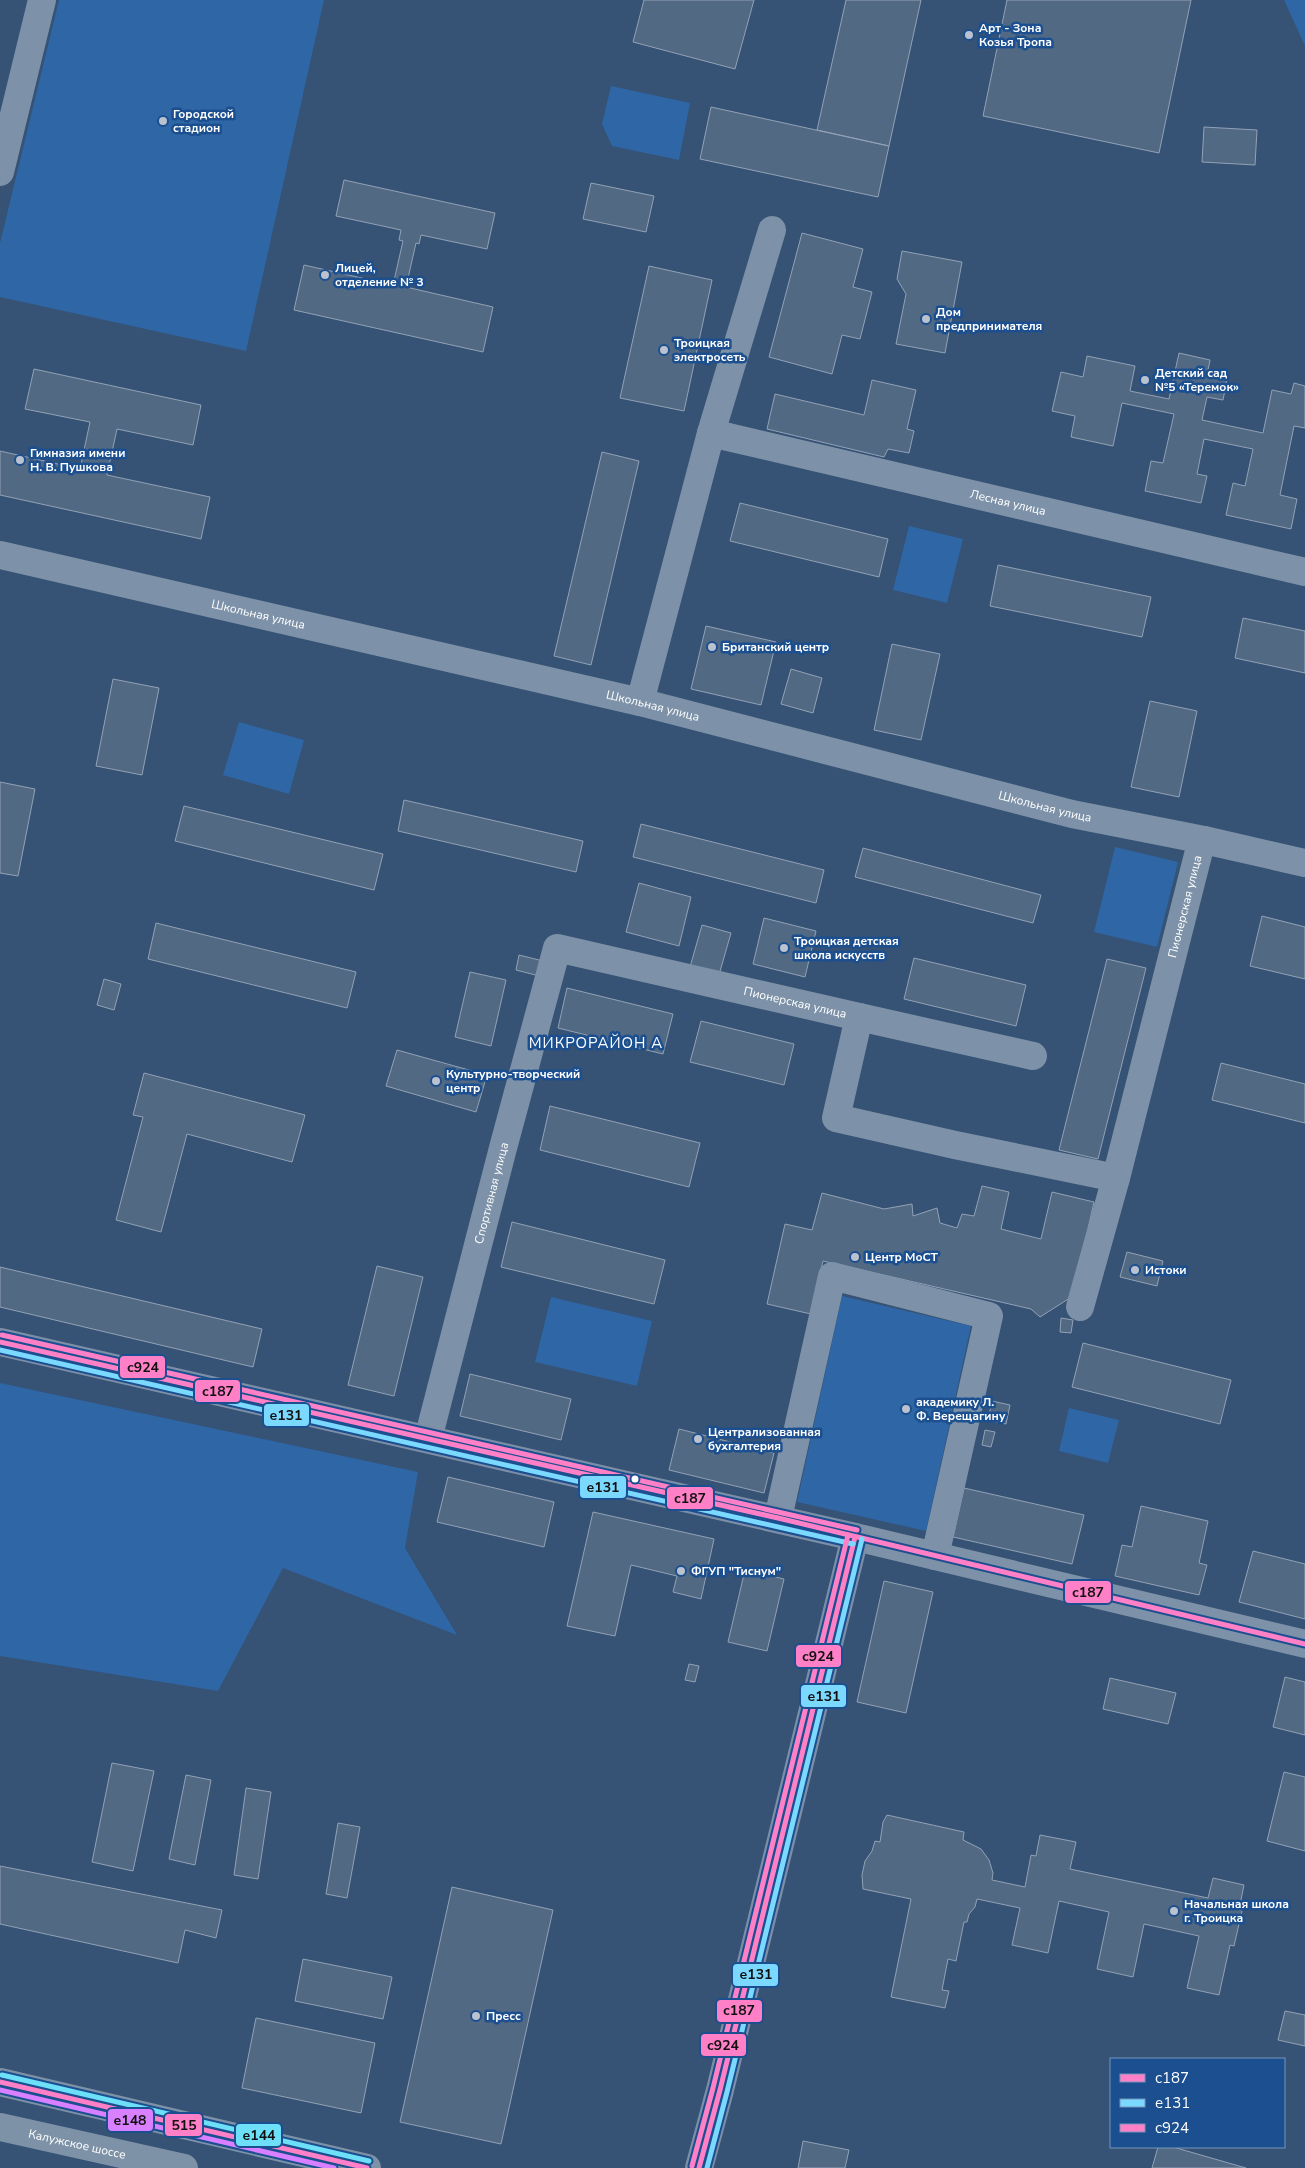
<svg xmlns="http://www.w3.org/2000/svg" width="1305" height="2168" font-family="'Nunito Sans',sans-serif">
	<style>
		.green { fill: #2f66a5 }
		.building { fill: #526984; stroke: #92a2b6 }
		.lines { fill: none; stroke-linecap: round; stroke-linejoin: round }
		.minor { stroke: #7d92a8; stroke-width: 28 }
		.major { stroke: #7d8ea7; stroke-width: 28 }
		.highway { stroke: #7e92a7; stroke-width: 28 }
		.bus-1-casing { stroke: #1b4f8f; stroke-width: 9 }
		.bus-2-casing { stroke: #1b4f8f; stroke-width: 9 }
		.bus-3-casing { stroke: #1b4f8f; stroke-width: 9 }
		.bus-4-casing { stroke: #1b4f8f; stroke-width: 9 }
		.bus-5-casing { stroke: #1b4f8f; stroke-width: 9 }
		.bus-6-casing { stroke: #1b4f8f; stroke-width: 9 }
		.bus-1 { stroke: #ff80c6; stroke-width: 5 }
		.bus-2 { stroke: #7bd9ff; stroke-width: 5 }
		.bus-3 { stroke: #ff80c6; stroke-width: 5 }
		.bus-4 { stroke: #ff80c6; stroke-width: 5 }
		.bus-5 { stroke: #d880ff; stroke-width: 5 }
		.bus-6 { stroke: #6ddff8; stroke-width: 5 }
		.poi-dot { fill: #b9c2ce; stroke: #1b4f8f; stroke-width: 2 }
		.bus-dot { fill: #fff; stroke: #1b4f8f; stroke-width: 2 }
		.labels { text-anchor: middle; dominant-baseline: central; stroke-width: 5; stroke-linejoin: round; paint-order: stroke }
		.poi-label { font-size: 12px; font-weight: bold; fill: #fff; stroke: #1b4f8f; text-anchor: start }
		.street-label { font-size: 12px; fill: #fff; stroke: #1b4f8f }
		.quarter-label { font-size: 15px; letter-spacing: 1px; fill: #fff; stroke: #1b4f8f }
		.line-badge { stroke: #1b4f8f; stroke-width: 2 }
		.pale-badge-label { font-size: 14px; text-anchor: middle; font-weight: bold; fill: #111 }
	</style>
	<rect width="100%" height="100%" fill="#365274"/>
	<!-- green -->
	<path class="green" d="M59 0H324L246 351 0 297V243Z
		M1284 0H1305V46Z
		M611 86 690 103 679 160 612 146 602 124Z
		M909 526 963 539 947 603 893 590Z
		M239 722 304 740 289 794 223 775Z
		M1115 847 1178 862 1157 947 1094 932Z
		M842 1296 971 1326 926 1531 797 1502Z
		M551 1297 652 1321 637 1386 535 1362Z
		M0 1383 418 1472 405 1548 457 1635 283 1568 218 1691 0 1656Z
		M1069 1408 1119 1420 1108 1463 1059 1451Z"/>
	<!-- building -->
	<path class="building" d="M644 0H754L735 69 633 42Z
		M846 0H921L889 146 817 130Z
		M1007 0H1191L1159 153 983 116Z
		M711 107 889 146 878 197 700 159Z
		M1204 127 1257 130 1255 165 1202 162Z
		M344 180 495 213 487 249 421 235 419 244 416 243 406 287 493 307 483 352 294 310 304 265 393 285 403 241 399 240 401 230 336 216Z
		M591 183 654 196 646 232 583 219Z
		M802 233 863 249 853 287 872 292 860 339 842 335 832 374 769 357Z
		M902 251 962 262 945 353 896 344 906 294 897 279Z
		M649 266 712 280 684 411 620 398Z
		M1179 353 1210 360 1208 370 1228 374 1223 400 1207 397 1202 420 1263 433 1272 390 1291 394 1294 383 1305 386V428L1294 426 1280 495 1297 499 1291 529 1226 515 1233 483 1245 486 1253 449 1204 439 1197 474 1207 476 1201 503 1145 491 1151 461 1163 463 1174 414 1122 403 1113 446 1071 437 1075 416 1052 411 1061 372 1083 377 1087 356 1135 366 1130 391 1169 399Z
		M34 369 201 405 193 445 117 429 107 475 210 497 201 539 0 495V451L80 469 90 422 25 409Z
		M872 380 916 390 907 429 914 431 909 453 888 449 884 457 767 429 775 394 864 415Z
		M602 452 639 461 591 665 554 656Z
		M740 503 888 539 879 577 730 541Z
		M998 565 1151 597 1142 637 990 606Z
		M1243 618 1305 631V673L1235 658Z
		M706 626 776 642 761 705 691 689Z
		M892 644 940 654 921 740 874 730Z
		M791 669 822 678 813 713 781 704Z
		M113 679 159 688 142 775 96 766Z
		M1150 701 1197 711 1179 797 1131 787Z
		M0 782 35 789 18 876 0 873Z
		M404 800 583 841 576 872 398 831Z
		M184 806 383 854 374 890 175 841Z
		M641 824 824 870 816 903 633 857Z
		M863 848 1041 895 1033 923 855 877Z
		M639 883 691 897 679 946 626 932Z
		M1262 916 1305 927V979L1250 966Z
		M764 918 816 931 805 977 753 964Z
		M156 923 356 972 347 1008 148 959Z
		M702 925 731 933 719 975 690 967Z
		M519 955 547 962 543 977 516 970Z
		M914 958 1026 985 1016 1026 904 999Z
		M1107 959 1146 968 1098 1159 1059 1150Z
		M470 972 506 980 491 1046 455 1037Z
		M104 979 121 984 114 1010 97 1005Z
		M567 988 673 1014 663 1054 558 1028Z
		M701 1021 794 1044 784 1085 690 1062Z
		M397 1050 487 1075 476 1112 386 1086Z
		M1221 1063 1305 1084V1123L1212 1100Z
		M144 1073 305 1115 292 1162 187 1134 161 1232 116 1220 143 1117 133 1115Z
		M550 1106 700 1143 689 1187 540 1150Z
		M982 1186 1009 1192 1001 1229 1041 1239 1052 1192 1094 1202 1073 1296 1040 1317 1031 1309 823 1261 811 1314 767 1304 785 1224 812 1230 822 1193 884 1209 912 1204 913 1216 937 1208 940 1223 957 1228 962 1214 974 1216Z
		M512 1222 665 1260 654 1304 501 1267Z
		M1127 1252 1163 1261 1157 1286 1120 1277Z
		M377 1266 423 1277 394 1396 348 1385Z
		M0 1267 262 1329 253 1367 0 1307Z
		M1061 1318 1073 1320 1071 1333 1060 1332Z
		M1083 1343 1231 1380 1220 1424 1072 1387Z
		M470 1374 571 1399 561 1440 460 1416Z
		M992 1401 1010 1405 1006 1424 988 1420Z
		M679 1429 774 1453 764 1493 669 1470Z
		M985 1430 995 1432 991 1447 982 1445Z
		M448 1477 554 1502 544 1547 437 1522Z
		M964 1488 1084 1515 1072 1564 953 1537Z
		M1141 1506 1208 1521 1199 1563 1207 1565 1199 1595 1115 1576 1122 1545 1132 1547Z
		M593 1512 714 1539 701 1599 673 1592 677 1576 631 1565 615 1636 567 1626Z
		M1253 1551 1305 1564V1619L1239 1602Z
		M745 1570 784 1579 767 1651 728 1642Z
		M884 1581 933 1592 906 1713 857 1702Z
		M689 1664 699 1666 695 1682 685 1680Z
		M1285 1677 1305 1682V1735L1273 1727Z
		M1110 1678 1176 1693 1168 1724 1103 1709Z
		M112 1763 154 1771 133 1871 92 1862Z
		M1284 1772 1305 1777V1851L1267 1841Z
		M186 1775 211 1780 195 1865 169 1859Z
		M246 1788 271 1792 258 1879 234 1875Z
		M887 1815 964 1832 963 1840 981 1849 989 1860 993 1873 992 1880 1025 1887 1031 1855 1036 1856 1040 1835 1076 1842 1070 1869 1208 1898 1213 1878 1244 1885 1239 1910 1242 1911 1234 1946 1230 1945 1219 1995 1187 1988 1199 1936 1144 1924 1133 1977 1097 1969 1109 1912 1059 1901 1048 1953 1012 1945 1020 1908 977 1899 975 1907 969 1914 967 1922H964L956 1961 948 1959 942 1990 949 1991 945 2008 891 1997 911 1899 863 1889 862 1875 865 1861 872 1851 875 1841 880 1842 883 1822Z
		M338 1823 360 1827 347 1898 326 1894Z
		M0 1866 222 1910 216 1938 185 1930 178 1963 0 1924Z
		M452 1887 553 1910 501 2144 400 2122Z
		M303 1959 392 1977 383 2019 295 2001Z
		M1285 2011 1305 2015V2046L1278 2040Z
		M256 2018 375 2043 361 2113 242 2088Z
		M803 2141 849 2150 845 2168H798Z
		M1158 2147H1173L1246 2168H1152Z"/>
	<g class="lines">
		<!-- minor -->
		<g class="minor">
			<path d="M0 172 42 0"/>
			<path id="s1" d="M711 433 1305 572"/>
			<path id="s2" d="M0 555 640 702 1072 814 1204 840 1305 863"/>
			<path d="M640 702 711 433 772 230"/>
			<path d="M859 1017 1033 1056"/>
			<path id="s3" d="M1080 1307 1116 1178 1199 851 1204 840"/>
			<path id="s4" d="M428 1439 503 1148 557 948 859 1017 836 1118 955 1145 1116 1178"/>
			<path d="M778 1518 832 1276 989 1316 935 1556"/>
			<path d="M855 1537 1305 1644"/>
		</g>
		<!-- major -->
		<path class="major" d="M0 1342 855 1537 720 2090 699 2168"/>
		<!-- highway -->
		<g class="highway">
			<path d="M0 2082 367 2168"/>
			<path id="s5" d="M0 2127 184 2168"/>
		</g>
		<defs>
			<path id="bus-1" d="M0 1342 778 1518 1305 1644
				M699 2168 720 2090 855 1537"/>
			<path id="bus-2" d="M0 1350 853 1544
				M707 2168 727 2092 862 1539"/>
			<path id="bus-3" d="M2 1335 857 1530
				M692 2166 713 2088 848 1535"/>
			<path id="bus-4" d="M0 2082 367 2168"/>
			<path id="bus-5" d="M0 2090 334 2168"/>
			<path id="bus-6" d="M2 2075 369 2161"/>
		</defs>
		<!-- bus-1 casing -->
		<use href="#bus-1" class="bus-1-casing"/>
		<!-- bus-2 casing -->
		<use href="#bus-2" class="bus-2-casing"/>
		<!-- bus-3 casing -->
		<use href="#bus-3" class="bus-3-casing"/>
		<!-- bus-4 casing -->
		<use href="#bus-4" class="bus-4-casing"/>
		<!-- bus-5 casing -->
		<use href="#bus-5" class="bus-5-casing"/>
		<!-- bus-6 casing -->
		<use href="#bus-6" class="bus-6-casing"/>
		<!-- bus-1 -->
		<use href="#bus-1" class="bus-1"/>
		<!-- bus-2 -->
		<use href="#bus-2" class="bus-2"/>
		<!-- bus-3 -->
		<use href="#bus-3" class="bus-3"/>
		<!-- bus-4 -->
		<use href="#bus-4" class="bus-4"/>
		<!-- bus-5 -->
		<use href="#bus-5" class="bus-5"/>
		<!-- bus-6 -->
		<use href="#bus-6" class="bus-6"/>
	</g>
	<!-- markers -->
	<g class="poi-dot">
		<circle cx="969" cy="35" r="5"/>
		<circle cx="163" cy="121" r="5"/>
		<circle cx="325" cy="275" r="5"/>
		<circle cx="926" cy="319" r="5"/>
		<circle cx="664" cy="350" r="5"/>
		<circle cx="1145" cy="380" r="5"/>
		<circle cx="20" cy="460" r="5"/>
		<circle cx="712" cy="647" r="5"/>
		<circle cx="784" cy="948" r="5"/>
		<circle cx="436" cy="1081" r="5"/>
		<circle cx="855" cy="1257" r="5"/>
		<circle cx="1135" cy="1270" r="5"/>
		<circle cx="906" cy="1409" r="5"/>
		<circle cx="698" cy="1439" r="5"/>
		<circle cx="681" cy="1571" r="5"/>
		<circle cx="1174" cy="1911" r="5"/>
		<circle cx="476" cy="2016" r="5"/>
	</g>
	<circle class="bus-dot" cx="635" cy="1479" r="4.5"/>
	<g class="labels">
		<!-- poi labels -->
		<g class="poi-label">
			<text x="979" y="28">Арт - Зона<tspan x="979" dy="14">Козья Тропа</tspan></text>
			<text x="173" y="114">Городской<tspan x="173" dy="14">стадион</tspan></text>
			<text x="335" y="268">Лицей,<tspan x="335" dy="14">отделение № 3</tspan></text>
			<text x="936" y="312">Дом<tspan x="936" dy="14">предпринимателя</tspan></text>
			<text x="674" y="343">Троицкая<tspan x="674" dy="14">электросеть</tspan></text>
			<text x="1155" y="373">Детский сад<tspan x="1155" dy="14">№5 «Теремок»</tspan></text>
			<text x="30" y="453">Гимназия имени<tspan x="30" dy="14">Н. В. Пушкова</tspan></text>
			<text x="722" y="647">Британский центр</text>
			<text x="794" y="941">Троицкая детская<tspan x="794" dy="14">школа искусств</tspan></text>
			<text x="446" y="1074">Культурно-творческий<tspan x="446" dy="14">центр</tspan></text>
			<text x="865" y="1257">Центр МоСТ</text>
			<text x="1145" y="1270">Истоки</text>
			<text x="916" y="1402">академику Л.<tspan x="916" dy="14">Ф. Верещагину</tspan></text>
			<text x="708" y="1432">Централизованная<tspan x="708" dy="14">бухгалтерия</tspan></text>
			<text x="691" y="1571">ФГУП "Тиснум"</text>
			<text x="1184" y="1904">Начальная школа<tspan x="1184" dy="14">г. Троицка</tspan></text>
			<text x="486" y="2016">Пресс</text>
		</g>
		<!-- street labels -->
		<g class="street-label">
			<text stroke="none"><textPath href="#s1" startOffset="305">Лесная улица</textPath></text>
			<text stroke="none"><textPath href="#s2" startOffset="265">Школьная улица</textPath></text>
			<text stroke="none"><textPath href="#s2" startOffset="670">Школьная улица</textPath></text>
			<text stroke="none"><textPath href="#s2" startOffset="1075">Школьная улица</textPath></text>
			<text stroke="none"><textPath href="#s3" startOffset="414">Пионерская улица</textPath></text>
			<text stroke="none"><textPath href="#s4" startOffset="752">Пионерская улица</textPath></text>
			<text stroke="none"><textPath href="#s4" startOffset="254">Спортивная улица</textPath></text>
			<text stroke="none"><textPath href="#s5" startOffset="79">Калужское шоссе</textPath></text>
		</g>
		<!-- quarter labels -->
		<g class="quarter-label">
			<text x="596" y="1043">МИКРОРАЙОН А</text>
		</g>
	</g>
	<g class="line-badge">
		<rect x="119" y="1355" width="47" height="24" rx="5" fill="#ff80c6"/>
		<rect x="194" y="1379" width="47" height="24" rx="5" fill="#ff80c6"/>
		<rect x="263" y="1403" width="47" height="24" rx="5" fill="#7bd9ff"/>
		<rect x="579" y="1475" width="48" height="24" rx="5" fill="#7bd9ff"/>
		<rect x="666" y="1486" width="48" height="24" rx="5" fill="#ff80c6"/>
		<rect x="1064" y="1580" width="48" height="24" rx="5" fill="#ff80c6"/>
		<rect x="795" y="1644" width="47" height="24" rx="5" fill="#ff80c6"/>
		<rect x="800" y="1684" width="47" height="24" rx="5" fill="#7bd9ff"/>
		<rect x="732" y="1963" width="47" height="24" rx="5" fill="#7bd9ff"/>
		<rect x="716" y="1999" width="47" height="24" rx="5" fill="#ff80c6"/>
		<rect x="700" y="2033" width="47" height="24" rx="5" fill="#ff80c6"/>
		<rect x="107" y="2108" width="47" height="24" rx="5" fill="#d880ff"/>
		<rect x="164" y="2113" width="39" height="24" rx="5" fill="#ff80c6"/>
		<rect x="235" y="2123" width="47" height="24" rx="5" fill="#6ddff8"/>
	</g>
	<g class="pale-badge-label">
		<text x="143" y="1372">с924</text>
		<text x="218" y="1396">с187</text>
		<text x="286" y="1420">е131</text>
		<text x="603" y="1492">е131</text>
		<text x="690" y="1503">с187</text>
		<text x="1088" y="1597">с187</text>
		<text x="818" y="1661">с924</text>
		<text x="824" y="1701">е131</text>
		<text x="756" y="1979">е131</text>
		<text x="739" y="2015">с187</text>
		<text x="723" y="2050">с924</text>
		<text x="130" y="2125">е148</text>
		<text x="184" y="2130">515</text>
		<text x="259" y="2140">е144</text>
	</g>
	<!-- legend -->
	<rect x="1110" y="2058" width="175" height="90" fill="#1b4f8f" stroke="#7695bc"/>
	<rect x="1120" y="2074" width="25" height="8" fill="#ff80c6" stroke="#7695bc"/>
	<text x="1155" y="2083" font-size="15" fill="#ffffff">с187</text>
	<rect x="1120" y="2099" width="25" height="8" fill="#7bd9ff" stroke="#7695bc"/>
	<text x="1155" y="2108" font-size="15" fill="#ffffff">е131</text>
	<rect x="1120" y="2124" width="25" height="8" fill="#ff80c6" stroke="#7695bc"/>
	<text x="1155" y="2133" font-size="15" fill="#ffffff">с924</text>
</svg>
